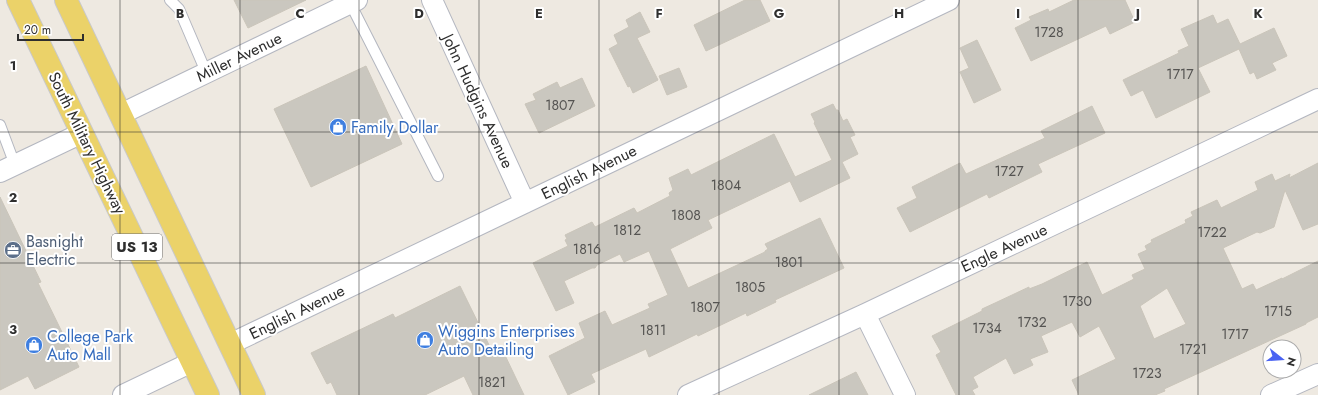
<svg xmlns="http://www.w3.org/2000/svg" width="1318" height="395" font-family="Jost,sans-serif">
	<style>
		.building { fill: #cac7bf; stroke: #cac5ba; fill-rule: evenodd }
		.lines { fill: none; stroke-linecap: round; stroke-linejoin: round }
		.service-casing { stroke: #b4b7c0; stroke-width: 12 }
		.minor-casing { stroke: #b4b7c0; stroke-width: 22 }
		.primary-casing { stroke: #c9c9c9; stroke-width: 24 }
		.service { stroke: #fff; stroke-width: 10 }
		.minor { stroke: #fff; stroke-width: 20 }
		.primary { stroke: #ebd269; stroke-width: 22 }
		.grid { fill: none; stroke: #2e2e2e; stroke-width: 1; stroke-opacity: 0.55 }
		.labels { text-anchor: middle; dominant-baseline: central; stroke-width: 4; stroke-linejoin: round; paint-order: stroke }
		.number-label { font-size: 14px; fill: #555452 }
		.shield { fill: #fff; stroke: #6d6d6d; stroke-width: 1 }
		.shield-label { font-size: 15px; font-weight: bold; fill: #2e2e2e }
		.street-label { font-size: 16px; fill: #2e2e2e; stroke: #fff }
		.shop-label { font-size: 16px; fill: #366cbe; stroke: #fff; text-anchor: start }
		.service-label { font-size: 16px; fill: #4e5e75; stroke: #fff; text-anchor: start }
		.grid-label { font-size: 13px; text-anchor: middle; font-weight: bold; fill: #2e2e2e; stroke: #fff; stroke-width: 4; stroke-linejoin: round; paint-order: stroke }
	</style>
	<rect width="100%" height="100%" fill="#eee9e1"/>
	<!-- building -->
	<path class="building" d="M234 0H306L248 28Z
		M745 0H760L770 21 706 51 694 25Z
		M1074 0H1125L1135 22 1110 34 1106 26 1031 61 1015 28 1031 20 1029 17 1048 9 1049 12Z
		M640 12 650 32 637 38 658 80 633 93 630 86 628 87 609 49 618 44 614 35 629 27 626 20Z
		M1213 15 1217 24 1228 19 1240 44 1274 28 1287 56 1272 63 1276 70 1257 79 1254 72 1250 74 1239 49 1198 68 1210 92 1156 118 1143 90 1131 96 1123 80 1179 53 1178 51 1189 46 1181 29Z
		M977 40 1001 90 974 103 960 72 969 68 960 48Z
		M366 66 402 144 311 187 274 109Z
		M679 68 687 87 667 95 659 76Z
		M582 78 595 106 539 133 525 104 536 100 533 94 557 82 560 88Z
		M833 104 836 110H838L843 121 847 119 855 135 850 137 858 154 842 162 850 178 800 202 790 181 708 220 712 228 670 249 688 288 765 252V251L768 249 765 244 820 218 844 268 775 300 776 302 747 316 746 313 698 336 697 334 649 357 646 349 591 374 595 382 568 395 549 356 585 338 579 323 605 311 612 325 650 308 648 304 668 295 649 251 624 262 620 254 597 265 595 268H592L564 281 574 303 556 311 533 263 568 246 565 240 567 239 565 235 592 222 595 227 634 208 637 213 670 196 669 193 673 190 669 178 688 169 691 175 774 134 795 177 832 160 814 123 815 122 811 114Z
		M1092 106 1105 133 1038 164 1042 172 989 198 987 194 910 232 897 208 917 198 912 187 960 163 966 174 1045 138 1041 131Z
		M1318 163V224L1303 230 1285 190 1274 227 1260 233 1257 232 1223 248 1242 289 1253 284 1256 290 1282 278V279L1318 261V317L1306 323V324L1164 389 1165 391 1155 395H1079L1072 380 1116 359 1099 326 1080 337 1072 322 1041 336 1048 352 1030 359 1033 365 1014 374 1006 358 973 377 978 387 972 390 975 395H956L936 355 941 352 932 336 982 311V309L995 303 1029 287V289L1042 284 1087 262 1102 295 1134 279 1132 275 1145 269 1138 254 1147 250 1145 246 1152 242 1151 240 1186 223 1185 220 1193 216 1191 212 1217 200 1221 208 1258 190 1255 182 1272 174 1275 181 1290 174 1289 178ZM1167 288 1186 324 1154 339 1140 306Z
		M0 197 41 282 38 283 79 367 35 389 28 376 0 390Z
		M460 286 493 353 502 349 524 395H473L464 376 425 395H337L331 382 327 384 311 353 393 314 395 318Z
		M856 372 868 395H809Z"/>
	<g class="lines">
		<defs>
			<path id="service" d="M170 0 179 9 206 72
				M350 3 438 176
				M0 125 15 165"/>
			<path id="minor" d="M432 0 525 203
				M121 114 357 0
				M0 172 82 133
				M865 314 905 395
				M230 344 949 0
				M123 395 192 362
				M688 395 865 314 1318 99
				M1271 395 1318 374"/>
			<path id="primary" d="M18 0 208 395
				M66 0 254 395"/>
		</defs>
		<!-- service casing -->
		<use href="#service" class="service-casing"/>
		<!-- minor casing -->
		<use href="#minor" class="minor-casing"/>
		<!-- primary casing -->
		<use href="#primary" class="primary-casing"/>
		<!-- service -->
		<use href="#service" class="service"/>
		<!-- minor -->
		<use href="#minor" class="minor"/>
		<!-- primary -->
		<use href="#primary" class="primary"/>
	</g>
	<!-- grid -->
	<path class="grid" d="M120 0V395M240 0V395M359 0V395M479 0V395M599 0V395M719 0V395M839 0V395M959 0V395M1078 0V395M1198 0V395M0 132H1318M0 263H1318"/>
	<!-- icons -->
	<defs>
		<symbol id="shop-disc" viewBox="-11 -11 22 22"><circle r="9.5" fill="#3f7fe0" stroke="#fff"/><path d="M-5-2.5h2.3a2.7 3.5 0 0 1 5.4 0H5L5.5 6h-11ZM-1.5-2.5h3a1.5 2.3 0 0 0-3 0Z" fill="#fff"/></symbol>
		<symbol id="office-disc" viewBox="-11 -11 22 22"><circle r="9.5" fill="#5c6f8a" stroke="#fff"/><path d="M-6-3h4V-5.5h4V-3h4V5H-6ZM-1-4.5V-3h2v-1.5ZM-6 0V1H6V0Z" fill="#fff"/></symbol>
	</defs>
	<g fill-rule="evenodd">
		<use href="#shop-disc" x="328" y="117" width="20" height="20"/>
		<use href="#office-disc" x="3" y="240" width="20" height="20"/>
		<use href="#shop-disc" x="415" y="330" width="20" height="20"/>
		<use href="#shop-disc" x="24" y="335" width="20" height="20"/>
	</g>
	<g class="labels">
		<!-- number labels -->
		<g class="number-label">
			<text x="1049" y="32">1728</text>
			<text x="1180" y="74">1717</text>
			<text x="560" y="105">1807</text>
			<text x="1009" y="171">1727</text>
			<text x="726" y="185">1804</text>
			<text x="686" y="215">1808</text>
			<text x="627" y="230">1812</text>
			<text x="1212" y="232">1722</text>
			<text x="587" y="249">1816</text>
			<text x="789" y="262">1801</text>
			<text x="750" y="287">1805</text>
			<text x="1077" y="301">1730</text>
			<text x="705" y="307">1807</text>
			<text x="1278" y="311">1715</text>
			<text x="1032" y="322">1732</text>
			<text x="987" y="328">1734</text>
			<text x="653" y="330">1811</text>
			<text x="1235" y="334">1717</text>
			<text x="1193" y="349">1721</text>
			<text x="1147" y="373">1723</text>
			<text x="492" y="382">1821</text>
		</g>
		<!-- shield labels -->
		<rect class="shield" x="112" y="234" width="50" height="26" rx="3"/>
		<g class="shield-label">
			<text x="137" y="247">US 13</text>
		</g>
		<!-- street labels -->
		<g class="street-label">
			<text transform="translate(239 57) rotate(-26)">Miller Avenue</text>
			<text transform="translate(478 101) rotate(65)">John Hudgins Avenue</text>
			<text transform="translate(87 143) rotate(64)">South Military Highway</text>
			<text transform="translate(589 172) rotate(-26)">English Avenue</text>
			<text transform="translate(1004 248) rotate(-25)">Engle Avenue</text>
			<text transform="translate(297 312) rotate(-26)">English Avenue</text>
		</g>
		<!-- shop labels -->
		<g class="shop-label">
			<text x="351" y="127">Family Dollar</text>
			<text x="438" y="331">Wiggins Enterprises<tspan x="438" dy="18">Auto Detailing</tspan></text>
			<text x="47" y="336">College Park<tspan x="47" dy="18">Auto Mall</tspan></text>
		</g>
		<!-- service labels -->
		<g class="service-label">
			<text x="26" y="241">Basnight<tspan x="26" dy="18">Electric</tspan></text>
		</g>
	</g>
	<g class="grid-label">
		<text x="180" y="18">B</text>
		<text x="300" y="18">C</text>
		<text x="419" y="18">D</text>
		<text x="539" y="18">E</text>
		<text x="659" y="18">F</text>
		<text x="779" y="18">G</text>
		<text x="899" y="18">H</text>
		<text x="1018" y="18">I</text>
		<text x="1138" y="18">J</text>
		<text x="1258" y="18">K</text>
		<text x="13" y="70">1</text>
		<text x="13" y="202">2</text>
		<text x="13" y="334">3</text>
	</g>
	<!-- north arrow -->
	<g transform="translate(1282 359) rotate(107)"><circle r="19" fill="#ffffff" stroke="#ababab"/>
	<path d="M0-3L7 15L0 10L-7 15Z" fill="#4a63f2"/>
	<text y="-6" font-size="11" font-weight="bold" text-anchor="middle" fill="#2e2e2e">N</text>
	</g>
	<!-- scale -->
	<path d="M18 34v6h65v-6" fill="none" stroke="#2e2e2e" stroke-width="2"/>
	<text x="24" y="34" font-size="12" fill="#2e2e2e" stroke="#ffffff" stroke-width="3" paint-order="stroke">20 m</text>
</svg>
